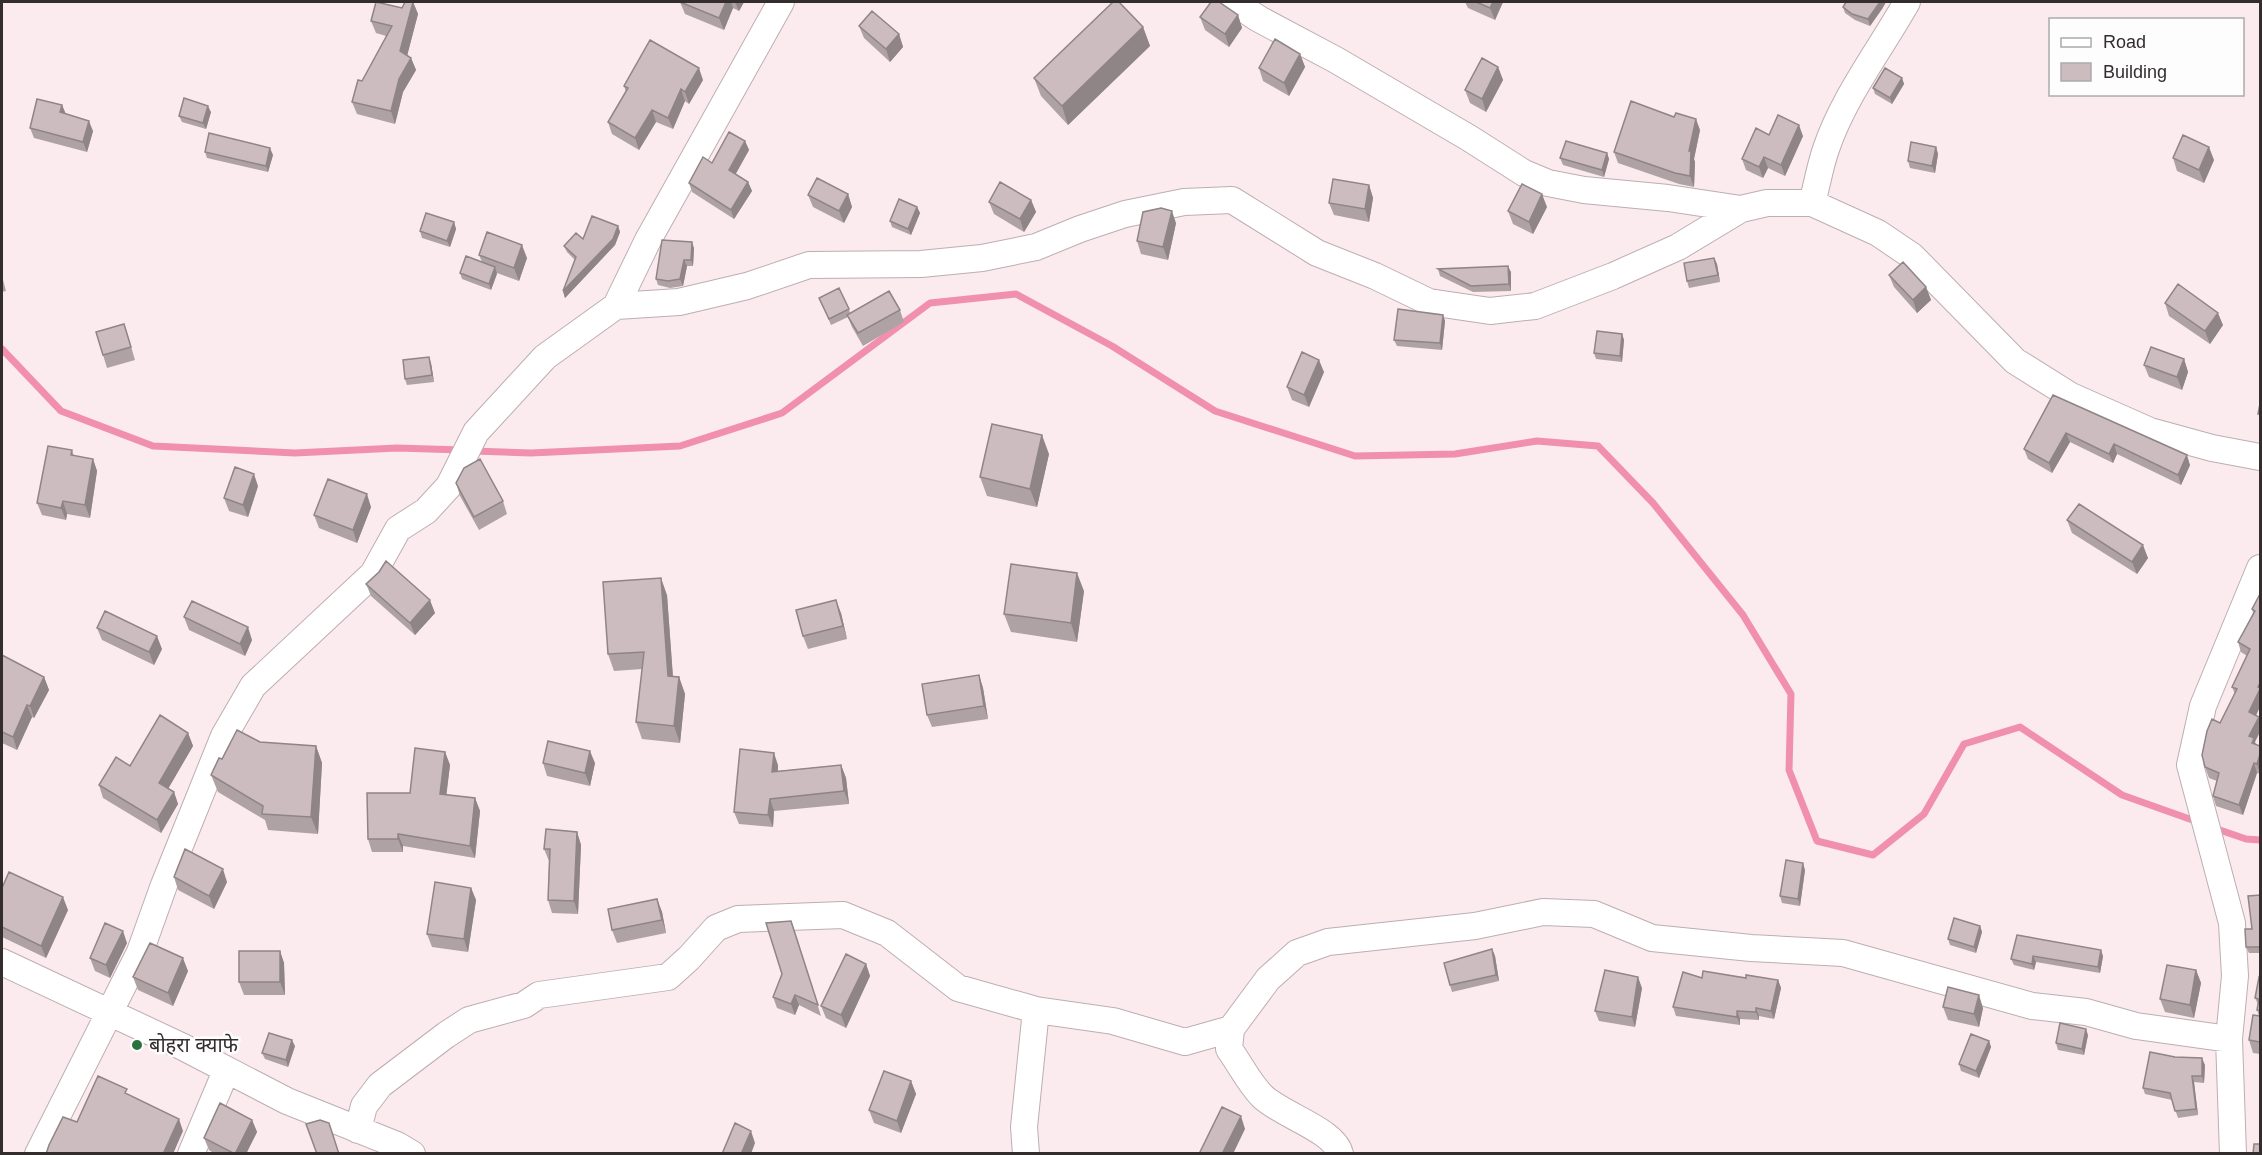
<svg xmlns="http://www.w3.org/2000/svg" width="2262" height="1155" font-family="Arial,'Noto Sans Devanagari',sans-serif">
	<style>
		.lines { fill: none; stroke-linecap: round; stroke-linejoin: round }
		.stream { stroke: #f190ae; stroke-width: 7 }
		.minor-casing { stroke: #bdaeb1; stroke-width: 28 }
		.minor { stroke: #fff; stroke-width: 26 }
		.wall { fill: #afa2a5 }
		.shaded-wall { fill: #8f8486 }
		.building { fill: #ccbcc0; stroke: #8f8486; stroke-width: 1.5 }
		.poi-dot { fill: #29723f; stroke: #fdfdfd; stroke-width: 2 }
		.labels { text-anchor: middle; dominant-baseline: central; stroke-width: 5; stroke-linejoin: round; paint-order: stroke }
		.poi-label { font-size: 20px; fill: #332d2e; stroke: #fdfdfd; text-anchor: start }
	</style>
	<rect width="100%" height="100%" fill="#fbebef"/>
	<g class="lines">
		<!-- stream -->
		<path class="stream" d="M2 349 61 411 153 446 295 453 397 448 462 450
			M473 451 531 453 680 446 782 413 930 303 1016 294 1112 346 1215 411 1355 456 1455 454 1537 441 1598 446 1653 503 1743 615 1791 694 1789 770 1817 841 1873 855 1924 814 1964 744 2020 727 2122 795 2198 822
			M2214 828 2246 839 2260 840"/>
		<defs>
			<path id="minor" d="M1233 2 1259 19 1336 60 1469 138 1524 173 1548 183 1584 190 1668 198 1741 209
				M1812 203C1817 185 1820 166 1826 149 1844 96 1880 50 1907 2
				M616 306 679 302 747 286 809 265 921 264 982 258 1036 247 1080 229 1125 214 1184 202 1232 200 1317 253 1375 276 1429 302 1490 311 1535 306 1613 276 1678 247 1741 209 1767 203H1812L1878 233 1912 256 2015 361 2071 396 2150 431 2212 448 2260 457
				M2 962 183 1047 287 1101 397 1145 412 1154
				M358 1130 364 1106 380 1085 446 1035 469 1020 524 1005 539 995 668 977 689 958 716 928 738 919 843 915 887 933 958 988 1036 1010 1113 1021 1185 1042 1231 1029
				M38 1154 140 952 164 885 224 736 253 686 373 574 398 529 426 511 449 486 476 432 545 357 616 306 648 240 781 2
				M191 1154 226 1071
				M1026 1154 1024 1127 1036 1010
				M1340 1154C1335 1130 1281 1115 1262 1096 1249 1083 1240 1064 1229 1049L1231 1029 1268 979 1297 953 1328 942 1475 926 1543 912 1594 914 1652 938 1751 948 1843 953 2032 1006 2086 1012 2136 1026 2229 1039
				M2233 1154 2229 1039 2235 976 2232 923 2190 765 2203 706 2260 568"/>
		</defs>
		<!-- minor casing -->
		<use href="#minor" class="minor-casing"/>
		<!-- minor -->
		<use href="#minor" class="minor"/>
	</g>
	<!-- wall -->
	<path class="wall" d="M413 2 418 14 407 55 411 58 416 70 403 92 395 124 357 114 352 102 362 81 386 36 376 33 371 21 402 8Z
		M680 2H744L739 11 733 8 724 30 685 14Z
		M1465 2H1503L1495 20 1468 8Z
		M1846 2H1886L1882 9 1870 26 1855 20 1845 13 1843 7Z
		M1238 15 1242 28 1229 47 1205 30 1200 17Z
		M859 26 899 34 903 47 890 62 864 38Z
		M1143 27 1150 46 1068 125 1041 96 1034 78Z
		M1300 54 1305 67 1289 96 1263 81 1259 68Z
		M1498 67 1503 80 1486 112 1470 103 1465 90Z
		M1902 78 1904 84 1892 104 1875 94 1873 88Z
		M703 80 689 104 685 101 673 129 656 122 639 150 612 134 608 122 626 92 624 86Z
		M62 105 66 114 93 131 87 152 34 138 30 128Z
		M211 112 206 129 182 122 179 116Z
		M1700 130 1694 159 1695 162 1694 187 1679 184 1618 163 1614 152Z
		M1769 135 1803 136 1785 176 1768 168 1763 178 1746 170 1742 159Z
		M745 141 749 150 735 174 748 182 752 191 734 219 692 192 689 183 712 163Z
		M1936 147 1938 154 1935 173 1910 168 1908 161Z
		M205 152 273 155 268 172 207 158Z
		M1607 153 1609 159 1604 177 1563 165 1560 158Z
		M2173 158 2214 160 2204 183 2177 171Z
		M1369 185 1373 198 1369 222 1334 215 1329 203Z
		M848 194 852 207 844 223 813 207 808 195Z
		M1031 200 1036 212 1024 232 994 214 989 202Z
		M917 207 920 213 911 235 892 227 890 221Z
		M1547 207 1533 234 1513 224 1508 211Z
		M454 222 456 229 450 247 422 238 420 231Z
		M1176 223 1168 260 1141 254 1137 241Z
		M618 226 620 232 615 245 565 298 563 291 575 260 567 252 564 246Z
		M694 248 693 266H687L683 286 670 288 658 285 656 279Z
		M479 255 527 258 519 281 497 273 491 290 462 279 460 273 482 262Z
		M1714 258 1717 264 1720 282 1689 288 1687 281Z
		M1438 269 1511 272V291L1473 292 1440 276Z
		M1889 275 1926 287 1931 300 1917 313 1894 287Z
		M2 276 6 291 2 292Z
		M819 298 849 309 850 313 900 310 904 322 863 346 852 327 848 317 831 325Z
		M2165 303 2223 325 2210 344 2169 316Z
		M1443 315 1445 321 1442 350 1397 346 1394 340Z
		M1622 334 1624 340 1622 362 1596 359 1594 353Z
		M128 336 135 360 107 368 103 355Z
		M2184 359 2188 372 2182 390 2149 377 2144 365Z
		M431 363 434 382 407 385 405 379Z
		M1324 372 1309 407 1292 400 1287 387Z
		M2053 395 2190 465 2181 485 2117 454 2113 463 2070 442 2052 473 2028 459 2024 449Z
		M72 450 74 456 93 459 97 471 90 518 67 514 66 520 42 515 37 503Z
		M1049 454 1037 507 987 496 980 477Z
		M456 483 503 501 507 514 479 530 460 496Z
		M258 486 248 517 229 511 224 498Z
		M371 507 357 543 319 528 314 515Z
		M2067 520 2148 558 2137 574 2072 533Z
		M366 584 435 613 415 635 371 596Z
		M1084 591 1077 642 1011 632 1004 614Z
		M2260 594 2255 742 2260 774 2257 773 2243 815 2216 806 2213 796 2217 781 2209 778 2205 767 2220 723 2235 694 2232 687 2247 656 2241 652 2238 642 2253 613 2252 609Z
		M667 595 673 676 679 677 685 694 680 743 642 739 636 722 642 669 614 671 608 654Z
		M841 613 847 639 808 649 803 636Z
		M184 617 252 640 245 656 189 630Z
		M97 628 162 649 154 665 102 640Z
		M2 655 44 677 49 690 34 718 32 717 17 750 2 743Z
		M979 675 983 688 988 719 932 727 927 715Z
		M188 733 193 746 168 788 174 792 178 804 161 833 103 798 99 785Z
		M260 742 316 746 322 763 318 834 268 830 265 820 218 792 211 775 222 759Z
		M445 752 450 765 446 795 475 798 480 811 475 858 403 846V852H372L368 839 410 793Z
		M543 763H595L590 786 547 776Z
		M778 765V771L841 765 846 778 849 804 774 811 773 827 739 824 734 812Z
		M577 832 581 845 578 914 552 913 548 900 549 861 544 849Z
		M1805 870 1800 906 1782 903 1780 896Z
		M174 877 227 882 214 909 178 890Z
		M2 888 68 910 46 958 2 937Z
		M471 888 476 900 468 952 432 947 427 934Z
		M2260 895V953H2249L2246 947 2252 929Z
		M657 899 662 912 666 933 617 943 612 930Z
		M791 921 795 932 821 1016 799 1005 795 1015 777 1008 773 997 782 974Z
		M1980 926 1982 932 1976 953 1950 945 1948 939Z
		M2017 935 2103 956 2100 973 2036 962 2034 970 2014 965 2011 959Z
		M127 943 110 978 95 971 90 958Z
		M1492 949 1495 956 1499 981 1452 992 1450 985Z
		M280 951 284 963 285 995H244L239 982Z
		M866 964 870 976 846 1028 826 1018 821 1006Z
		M2196 970 2201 983 2194 1018 2165 1012 2160 999Z
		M188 971 173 1006 138 990 133 977Z
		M1702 978H1746L1778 980 1781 988 1774 1019 1759 1016V1020L1740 1019V1025L1676 1016 1673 1007Z
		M2260 978V1054L2253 1053 2249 1040 2259 1016 2257 1010 2258 1004 2255 998Z
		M1642 988 1635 1027 1599 1021 1595 1011Z
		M1943 1007 1983 1008 1979 1027 1948 1020Z
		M2088 1035 2084 1055 2058 1050 2056 1043Z
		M1989 1041 1991 1047 1979 1078 1961 1071 1959 1064Z
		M295 1046 288 1067 265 1059 262 1053Z
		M2175 1057 2205 1065 2204 1083 2194 1082 2198 1115 2178 1118 2172 1100 2145 1094 2143 1088Z
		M911 1081 916 1094 901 1133 874 1123 869 1110Z
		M252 1120 257 1132 246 1154H215L209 1150 204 1138Z"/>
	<!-- shaded-wall -->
	<path class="shaded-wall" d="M413 2 418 14 405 64 400 51Z
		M726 2H731L733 8 724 30 719 18Z
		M735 2H744L739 11Z
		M1493 2H1503L1495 20 1490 8Z
		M1880 2H1886L1882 9 1870 26 1868 19Z
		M1238 15 1242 28 1229 47 1225 34Z
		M1143 27 1150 46 1068 125 1062 106Z
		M899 34 903 47 890 62 886 49Z
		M1300 54 1305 67 1289 96 1284 83Z
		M411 58 416 70 403 92 395 124 391 111 399 79Z
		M1498 67 1503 80 1486 112 1482 99Z
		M699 68 703 80 689 104 685 92Z
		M1902 78 1904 84 1892 104 1890 98Z
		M681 89 685 101 673 129 668 118Z
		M62 105 66 115 60 112Z
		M208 106 211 112 206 129 203 123Z
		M652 110 656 122 639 150 635 138Z
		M1696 119 1700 130 1694 159 1695 162 1694 187 1690 176 1689 151Z
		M89 121 93 131 87 152 83 142Z
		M1799 125 1803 136 1785 176 1781 165Z
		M745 141 749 150 733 179 729 170Z
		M1936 147 1938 154 1935 173 1932 166Z
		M2209 147 2214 160 2204 183 2199 170Z
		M270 148 273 155 268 172 266 166Z
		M1607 153 1609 159 1604 177 1602 170Z
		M1764 157 1768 168 1763 178 1759 167Z
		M748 182 752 191 734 219 731 210Z
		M1369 185 1373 198 1369 222 1365 209Z
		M848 194 852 207 844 223 839 211Z
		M1542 194 1547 207 1533 234 1529 222Z
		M1031 200 1036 212 1024 232 1020 219Z
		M917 207 920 213 911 235 908 229Z
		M1172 211 1176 223 1168 260 1163 247Z
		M454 222 456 229 450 247 447 241Z
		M618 226 620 232 615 245 565 298 563 291Z
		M692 242 694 248 693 266 691 260Z
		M522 245 527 258 519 281 514 268Z
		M1714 258 1717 264 1720 282 1718 275Z
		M684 260 687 266 683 286 680 279Z
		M1508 266 1511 272V291L1509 284Z
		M495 267 497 274 491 290 489 284Z
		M1926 287 1931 300 1917 313 1913 300Z
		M2218 313 2223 325 2210 344 2205 331Z
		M1443 315 1445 321 1442 350 1440 343Z
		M1622 334 1624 340 1622 362 1620 356Z
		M429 357 431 363 434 382 432 375Z
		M2184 359 2188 372 2182 390 2177 377Z
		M1319 360 1324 372 1309 407 1304 395Z
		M2066 433 2070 442 2052 473 2049 463Z
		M1042 435 1049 454 1037 507 1030 489Z
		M2114 444 2117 454 2113 463 2109 454Z
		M2187 455 2190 465 2181 485 2178 475Z
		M93 459 97 471 90 518 85 505Z
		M254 474 258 486 248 517 243 505Z
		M367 494 371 507 357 543 353 530Z
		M63 501 67 514 66 520 61 508Z
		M2143 545 2148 558 2137 574 2132 562Z
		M1077 573 1084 591 1077 642 1071 623Z
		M661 578 667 595 674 693 668 676Z
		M430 600 435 613 415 635 410 623Z
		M836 600 841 613 847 639 843 626Z
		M248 627 252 640 245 656 240 644Z
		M157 636 162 649 154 665 149 652Z
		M979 675 983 688 988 719 984 706Z
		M44 677 49 690 34 718 30 706Z
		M679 677 685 694 680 743 674 726Z
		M2260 683V707L2253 722 2249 712 2258 687Z
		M27 705 32 717 17 750 13 737Z
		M2259 717 2260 722V732L2255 742 2257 748 2255 753 2249 736Z
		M188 733 193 746 164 796 159 783Z
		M316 746 322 763 318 834 311 817Z
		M590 751 595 763 590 786 585 773Z
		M445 752 450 765 445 807 440 794Z
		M774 753 778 765 777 785 772 772Z
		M2260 754V774L2257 764Z
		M2254 763 2257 773 2243 815 2239 805Z
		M841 765 846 778 849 804 844 791Z
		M174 792 178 804 161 833 157 820Z
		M475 798 480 811 475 858 470 846Z
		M770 799 774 811 773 827 768 815Z
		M577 832 581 845 578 914 574 901Z
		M398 834 403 846V852L398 839Z
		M1803 863 1805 870 1800 906 1798 899Z
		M223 869 227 882 214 909 209 896Z
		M471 888 476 900 468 952 464 939Z
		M63 897 68 910 46 958 41 946Z
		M657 899 662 912 666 933 662 920Z
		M1980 926 1982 932 1976 953 1974 947Z
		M123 931 127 943 110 978 106 965Z
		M1492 949 1495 956 1499 981 1496 975Z
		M2101 950 2103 956 2100 973 2098 967Z
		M280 951 284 963 285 995 280 982Z
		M2033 956 2036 962 2034 970 2032 964Z
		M183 958 188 971 173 1006 168 993Z
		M866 964 870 976 846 1028 841 1015Z
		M2196 970 2201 983 2194 1018 2190 1005Z
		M1638 977 1642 988 1635 1027 1632 1017Z
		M1778 980 1781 988 1774 1019 1771 1011Z
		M795 995 799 1005 795 1015 791 1004Z
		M1979 995 1983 1008 1979 1027 1974 1014Z
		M1756 1008 1759 1016V1020L1756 1012Z
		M1737 1011 1740 1019V1025L1737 1017Z
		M2086 1029 2088 1035 2084 1055 2082 1049Z
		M292 1040 295 1046 288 1067 286 1060Z
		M1989 1041 1991 1047 1979 1078 1976 1071Z
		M2202 1058 2205 1065 2204 1083 2202 1076Z
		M2192 1076 2194 1082 2198 1115 2196 1109Z
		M911 1081 916 1094 901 1133 897 1121Z
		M1241 1116 1245 1129 1233 1154H1222Z
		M179 1119 183 1131 173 1154H163Z
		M252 1120 257 1132 246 1154H235Z
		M751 1131 755 1143 751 1154H741Z"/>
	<!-- building -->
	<path class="building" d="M376 2 402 8 405 2H413L400 51 411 58 399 79 391 111 352 102 358 80 362 81 392 26 371 21Z
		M680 2H726L719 18Z
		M1113 2H1119L1143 27 1062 106 1034 78Z
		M1211 2H1219L1238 15 1225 34 1200 17Z
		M1476 2H1493L1490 8Z
		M1846 2H1880L1868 19 1852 14 1843 7Z
		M872 11 899 34 886 49 859 26Z
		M1275 39 1300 54 1284 83 1259 68Z
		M650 40 699 68 685 92 681 89 668 118 652 110 635 138 608 122 628 88 624 86Z
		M1482 58 1498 67 1482 99 1465 90Z
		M1885 68 1902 78 1890 98 1873 88Z
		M184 98 208 106 203 123 179 116Z
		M37 99 62 105 60 112 89 121 83 142 30 128Z
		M1631 101 1674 117 1676 113 1696 119 1689 151H1691L1690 176 1675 173 1614 152Z
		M1778 115 1799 125 1781 165 1764 157 1759 167 1742 159 1756 128 1769 135Z
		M729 132 745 141 729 170 748 182 731 210 689 183 703 157 712 163Z
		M209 133 270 148 266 166 205 152Z
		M2183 135 2209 147 2199 170 2173 158Z
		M1566 141 1607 153 1602 170 1560 158Z
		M1911 142 1936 147 1932 166 1908 161Z
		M817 178 848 194 839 211 808 195Z
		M1333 179 1369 185 1365 209 1329 203Z
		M1000 182 1031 200 1020 219 989 202Z
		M1522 184 1542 194 1529 222 1508 211Z
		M899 199 917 207 908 229 890 221Z
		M1161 208 1172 211 1163 247 1137 241 1143 212Z
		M426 213 454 222 447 241 420 231Z
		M592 216 618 226 613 239 563 291 576 257 564 246 576 233 583 239Z
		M487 232 522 245 514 268 479 255Z
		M662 240 692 242 691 260H684L680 279 668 281 656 279Z
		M466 256 495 267 489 284 460 273Z
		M1714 258 1718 275 1687 281 1684 263Z
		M1903 262 1926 287 1913 300 1889 275Z
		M1508 266 1509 284 1471 286 1438 269Z
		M2178 284 2218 313 2205 331 2165 303Z
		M839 288 849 309 829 319 819 298Z
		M889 291 900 310 858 333 847 315Z
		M1398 309 1443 315 1440 343 1394 340Z
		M124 324 131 347 103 355 96 332Z
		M1597 331 1622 334 1620 356 1594 353Z
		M2151 347 2184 359 2177 377 2144 365Z
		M1302 352 1319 360 1304 395 1287 387Z
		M429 357 432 375 405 379 403 360Z
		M2053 395 2187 455 2178 475 2114 444 2109 454 2066 433 2049 463 2024 449Z
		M2260 404V414H2258Z
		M992 424 1042 435 1030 489 980 477Z
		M48 446 72 450 71 455 93 459 85 505 63 501 61 508 37 503Z
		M480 459 503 501 474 517 456 483 464 468Z
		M235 467 254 474 243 505 224 498Z
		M328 479 367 494 353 530 314 515Z
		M2079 504 2143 545 2132 562 2067 520Z
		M386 561 430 600 410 623 366 584 379 572Z
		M1011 564 1077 573 1071 623 1004 614Z
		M661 578 668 676 679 677 674 726 636 722 644 652 608 654 603 582Z
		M2260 594V683L2258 687 2260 688V689L2249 712 2259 717 2249 736 2254 738 2252 743 2260 746V754L2257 764 2254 763 2239 805 2213 796 2219 773 2205 767 2202 755 2207 731 2212 719 2220 723 2237 689 2232 687 2250 649 2238 642 2255 611 2252 609Z
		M836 600 843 626 803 636 796 610Z
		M192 601 248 627 240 644 184 617Z
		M105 611 157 636 149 652 97 628Z
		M2 655 44 677 30 706 27 705 13 737 2 732Z
		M979 675 984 706 927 715 922 684Z
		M160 715 188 733 159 783 174 792 157 820 99 785 116 757 130 766Z
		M237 730 260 742 316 746 311 817 262 814 263 806 211 775 219 758 222 759Z
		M548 741 590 751 585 773 543 763Z
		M415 748 445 752 440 794 475 798 470 846 398 834V839H368L367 793H410Z
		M740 749 774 753 772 772 841 765 844 791 770 799 768 815 734 812Z
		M546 829 577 832 574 901 548 900 550 849H544Z
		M185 849 223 869 209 896 174 877Z
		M1786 860 1803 863 1798 899 1780 896Z
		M9 872 63 897 41 946 2 927V888Z
		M435 882 471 888 464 939 427 934Z
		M2260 895V947H2246L2245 929H2252L2248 896Z
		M657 899 662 920 612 930 608 909Z
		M1954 918 1980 926 1974 947 1948 939Z
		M791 921 818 1005 795 995 791 1004 773 997 782 974 766 923Z
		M105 923 123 931 106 965 90 958Z
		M2017 935 2101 950 2098 967 2033 956 2032 964 2011 959Z
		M150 943 183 958 168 993 133 977Z
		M1492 949 1496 975 1450 985 1444 963Z
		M239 951H280V982H239Z
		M846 954 866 964 841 1015 821 1006Z
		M2167 965 2196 970 2190 1005 2160 999Z
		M1605 970 1638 977 1632 1017 1595 1011Z
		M1703 971 1746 978V975L1778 980 1771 1011 1756 1008V1012L1737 1011V1017L1673 1007 1683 972 1702 978Z
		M2259 977 2260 978V1010H2257L2259 999 2255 998Z
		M1948 987 1979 995 1974 1014 1943 1007Z
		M2253 1015 2260 1016V1042L2249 1040Z
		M2060 1023 2086 1029 2082 1049 2056 1043Z
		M269 1033 292 1040 286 1060 262 1053Z
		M1971 1034 1989 1041 1976 1071 1959 1064Z
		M2150 1052 2175 1057 2202 1058V1076H2192L2196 1109 2175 1111 2170 1093 2143 1088Z
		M884 1071 911 1081 897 1121 869 1110Z
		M98 1076 127 1089 125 1093 179 1119 163 1154H46L49 1145 63 1117 77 1122Z
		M220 1103 252 1120 235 1154 204 1138Z
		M1222 1107 1241 1116 1222 1154H1199Z
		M320 1120 329 1123 339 1154H317L306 1124Z
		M735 1123 751 1131 741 1154H722Z
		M2254 1144H2260V1154H2253Z"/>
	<!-- markers -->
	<circle class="poi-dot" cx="137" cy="1045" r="6"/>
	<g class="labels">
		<!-- poi labels -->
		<g class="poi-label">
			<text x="149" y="1045">बोहरा क्याफे</text>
		</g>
	</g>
	<!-- border -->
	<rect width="2262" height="1155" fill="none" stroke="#332d2e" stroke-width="6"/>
	<!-- legend -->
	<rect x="2049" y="18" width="195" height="78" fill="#fdfdfd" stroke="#acaaaa" stroke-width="1.5"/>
	<rect x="2061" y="38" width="30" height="9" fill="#ffffff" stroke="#acaaaa" stroke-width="1.5"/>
	<text x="2103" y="48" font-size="18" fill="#332d2e">Road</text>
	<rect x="2061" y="63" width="30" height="18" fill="#ccbcc0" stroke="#acaaaa" stroke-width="1.5"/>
	<text x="2103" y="78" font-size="18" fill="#332d2e">Building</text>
</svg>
